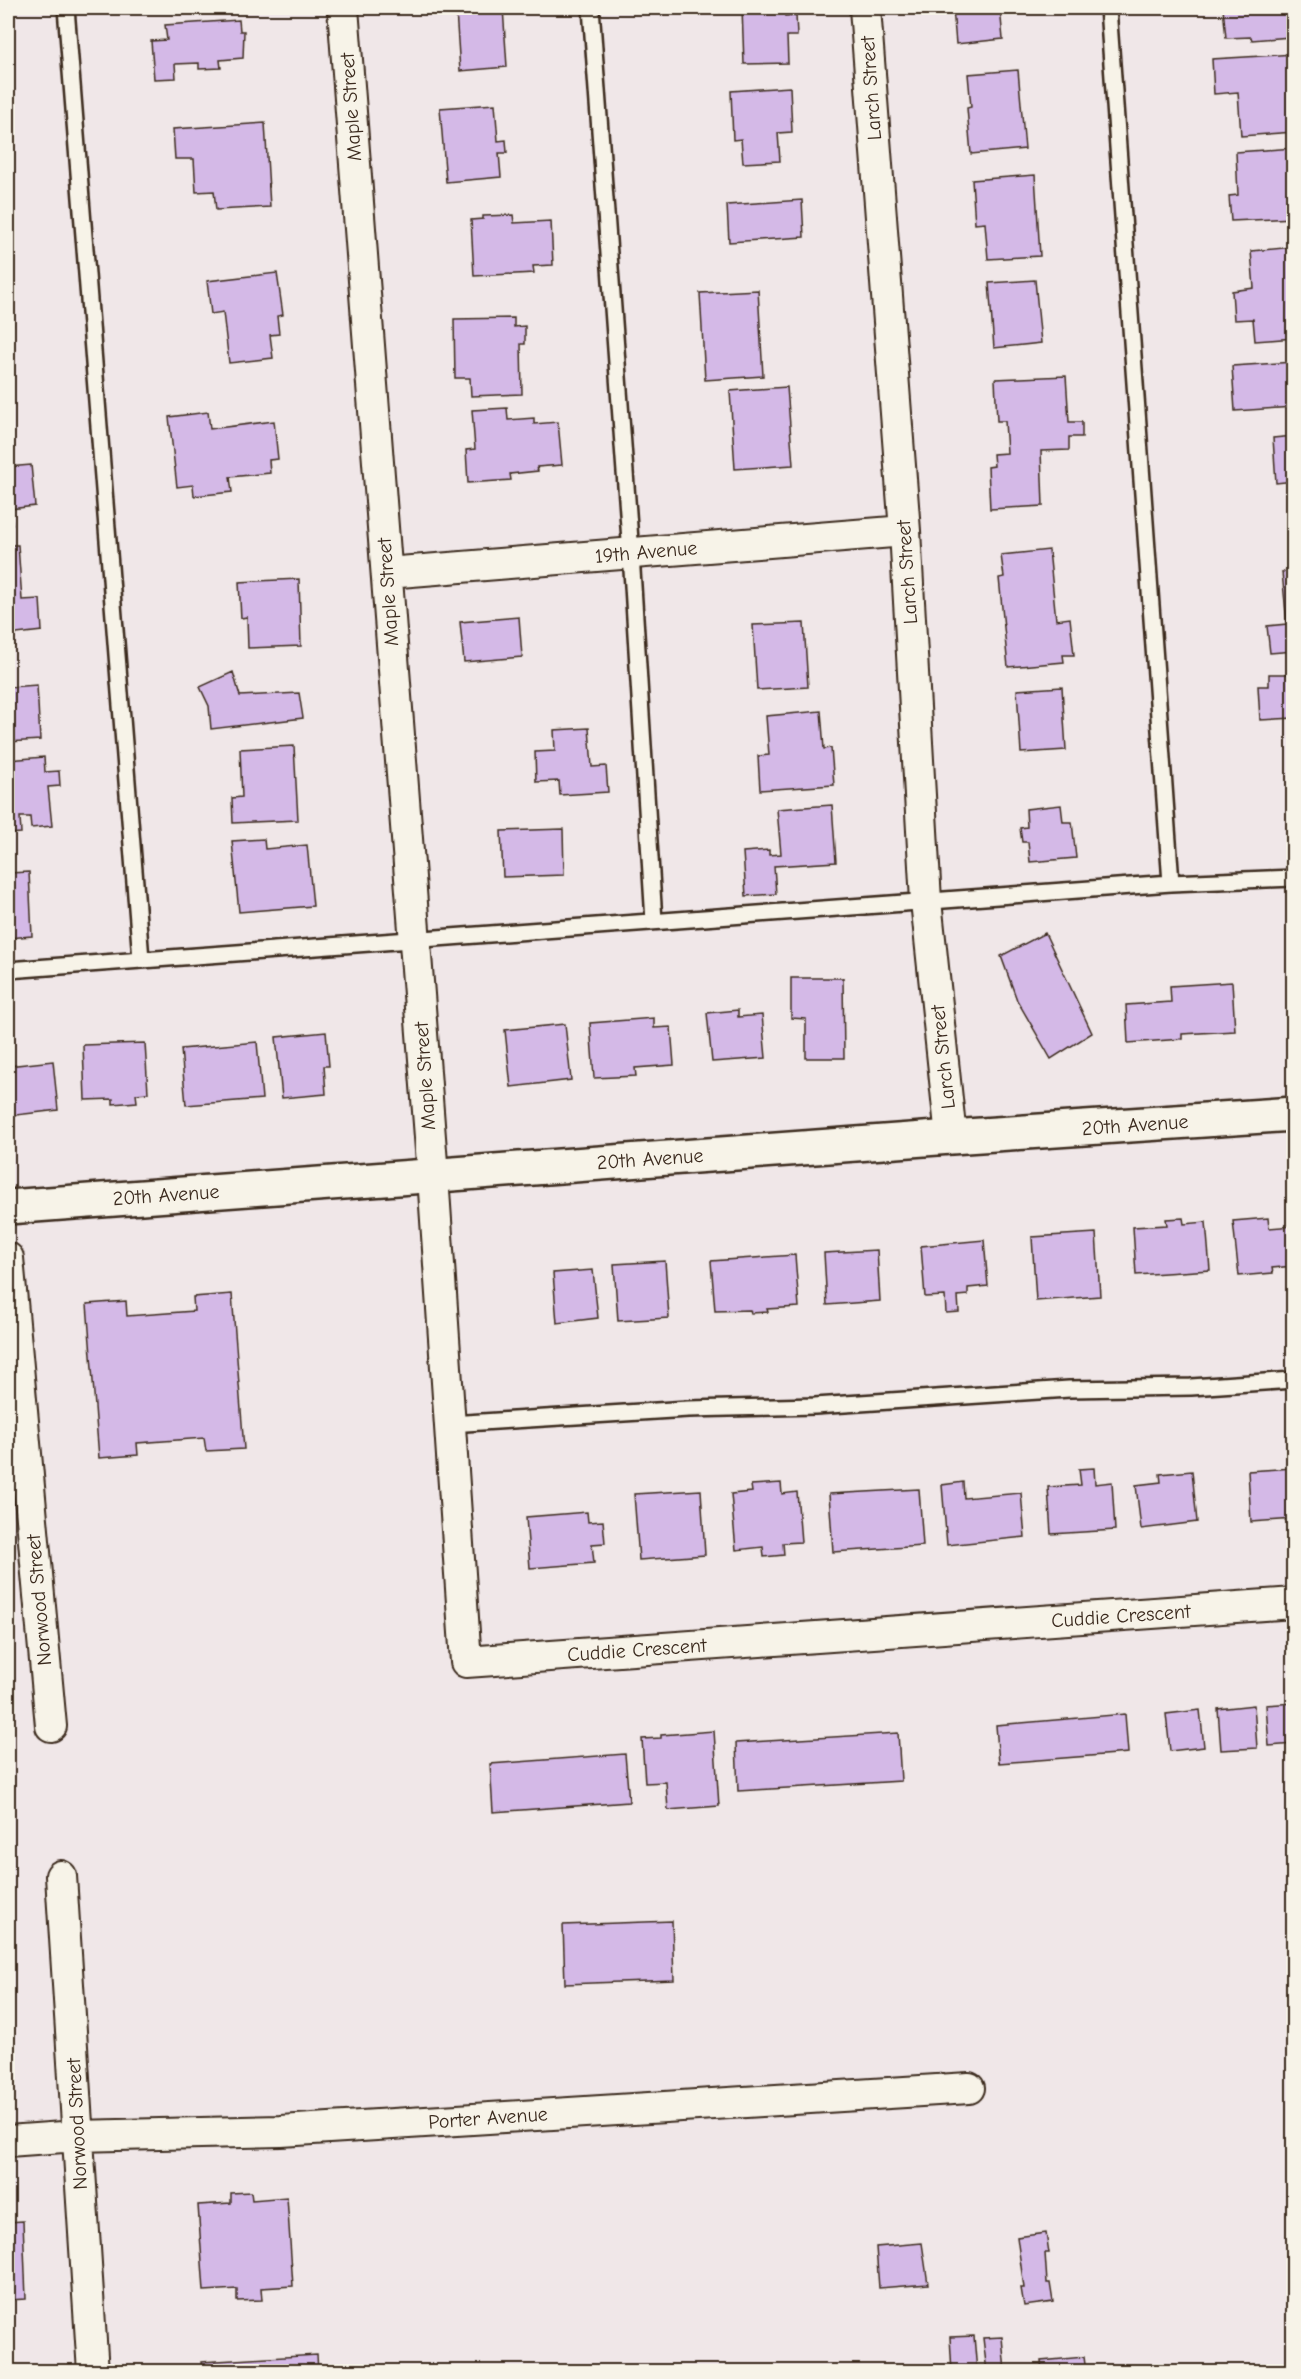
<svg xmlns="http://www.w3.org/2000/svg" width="1301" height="2379" font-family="'Comic Neue',sans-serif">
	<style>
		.building { fill: #d4b9e7; stroke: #3b2a1e; stroke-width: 1.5 }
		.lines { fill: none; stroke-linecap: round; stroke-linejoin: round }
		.lane-casing { stroke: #3b2a1e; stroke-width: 20 }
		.street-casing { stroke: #3b2a1e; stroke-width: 34 }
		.secondary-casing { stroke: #3b2a1e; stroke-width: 38 }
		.lane { stroke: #f7f3e8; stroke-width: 15 }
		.street { stroke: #f7f3e8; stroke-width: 30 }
		.secondary { stroke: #f7f3e8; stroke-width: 33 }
		.labels { text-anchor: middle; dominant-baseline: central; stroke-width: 4.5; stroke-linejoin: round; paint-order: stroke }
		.street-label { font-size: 20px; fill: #3b2a1e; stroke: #f7f3e8 }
	</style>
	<rect width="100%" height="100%" fill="#f0e7e8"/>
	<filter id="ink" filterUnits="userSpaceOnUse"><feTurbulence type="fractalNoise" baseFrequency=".0167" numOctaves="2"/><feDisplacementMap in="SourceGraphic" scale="12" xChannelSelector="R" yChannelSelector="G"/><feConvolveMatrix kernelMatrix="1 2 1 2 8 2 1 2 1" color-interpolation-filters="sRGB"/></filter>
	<g filter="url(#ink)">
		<!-- building -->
		<path class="building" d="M503 8 507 67 460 71 456 11Z
			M742 8H785V16L796 15 797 36H787L788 63 744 64Z
			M953 8H1000L1003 39 956 44Z
			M1223 8H1287L1290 37 1252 40 1251 37 1226 38Z
			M239 20 240 31H244L243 58 220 60 221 68 199 69V63L175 64 176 78 154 79 151 41 167 40 165 25Z
			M1294 54V132L1241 136 1238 92 1214 94 1212 59Z
			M1018 70 1025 149 971 154 967 108 971 107 968 74Z
			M790 87 792 132 778 133 780 161 743 163 741 139 733 140 731 91Z
			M495 104 498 141 506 140 507 153H499L501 177 446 182 440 108Z
			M265 123 270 207 216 210 214 191 196 192 194 159H175L173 129Z
			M1294 148V218L1231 221 1229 196 1238 195 1236 152Z
			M1035 175 1040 256 988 259 985 223 975 224 972 180Z
			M802 200 804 237 729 242 727 205Z
			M513 215 514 223 551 221 553 265 533 266 534 273 474 276 471 220 483 219V216Z
			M1294 247V338L1255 341 1253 319 1234 320 1232 291 1254 288 1251 251Z
			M277 273 283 315 277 316 279 334 270 335 273 358 229 363 223 312 211 314 207 281Z
			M1035 280 1041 343 994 348 989 283Z
			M758 290 763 376 705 380 700 293Z
			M8 309H12L13 325 8 326Z
			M514 318V327L525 326V344H521L522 394 471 396 470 378H455L454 319Z
			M1294 362V407L1235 411 1232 366Z
			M1066 376 1069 422H1082V437H1069V450L1041 451 1043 506 990 509 988 467 994 466 993 454 1007 453 1005 421H997L995 379Z
			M787 387 793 465 735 469 730 391Z
			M507 408 508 420 534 418V424L558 422 562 465 537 467 538 471 510 474 511 480 468 483 466 450 475 449 472 410Z
			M208 412 210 429 274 421 278 459 269 460 270 473 230 477 232 492 194 496 193 485 177 487 169 417Z
			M1294 436V481L1276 483 1273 438Z
			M31 465 35 506 10 509 12 525H8V467Z
			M8 545H18L22 600 40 599 42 631 8 635Z
			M1049 550 1056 620 1070 618 1074 655H1063L1064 662 1008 667 999 578 1004 577 1001 555Z
			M1294 571V651L1270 653 1267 626 1287 624 1282 572Z
			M299 579 301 646 248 648 247 617 241 618 239 582Z
			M519 617 522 657 464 662 460 622Z
			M804 623 808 687 757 690 753 625Z
			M8 666 10 687 37 685 40 740 8 742Z
			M233 672 240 696 299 693 303 718 211 729 209 706 200 687Z
			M1269 674H1294V718L1260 720 1258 686H1269Z
			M1062 687 1066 750 1021 753 1017 690Z
			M821 711 824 749 831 748 834 785 760 790 758 756 769 755 766 716Z
			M589 728 592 767 606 766 608 792 560 795 559 781 536 782 535 752 555 751 554 730Z
			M294 746 298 820 233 823 232 798 242 797 240 749Z
			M44 757 45 772 59 771 60 786 48 787 52 826 31 828 30 817H20L21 833 8 834V760Z
			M832 805 836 862 774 866 776 894 746 896 743 852 769 850V855L781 854 777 809Z
			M1061 805 1063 822H1072L1076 858 1030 862 1028 842H1022L1020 828 1027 827 1026 809Z
			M563 829 564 875 503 877 501 831Z
			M264 839 265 849 307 845 313 906 239 912 232 841Z
			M29 872 32 936 8 938V873Z
			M1045 933 1092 1033 1051 1059 1017 1000 1001 956Z
			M791 978H843L844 1058H806V1019L791 1018Z
			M1232 982 1235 1031 1182 1034V1039L1128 1043 1126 1005 1171 1002 1170 986Z
			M738 1010V1017L762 1015 766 1058 712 1062 707 1013Z
			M654 1018V1028L671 1027 674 1065 635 1068 636 1076 594 1078 590 1023Z
			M565 1024 571 1080 511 1087 505 1030Z
			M326 1032 329 1066H324L326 1094 282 1098 276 1037Z
			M257 1042 262 1099 186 1105 181 1049Z
			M145 1043 148 1093 136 1094 137 1102 113 1104V1099L85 1100 83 1045Z
			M53 1061 58 1110 8 1116V1066Z
			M1183 1218 1184 1224 1206 1222 1210 1270 1136 1275 1133 1227 1167 1225 1166 1219Z
			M1268 1218 1269 1228 1294 1226V1266L1272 1268 1273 1273 1239 1276 1233 1221Z
			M1096 1233 1100 1296 1036 1301 1032 1237Z
			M984 1240 988 1286 968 1288V1295L958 1296 959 1312 946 1313 945 1296 925 1297 921 1246Z
			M877 1250 880 1301 827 1305 824 1253Z
			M795 1255 799 1307 767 1309 768 1312 751 1313 750 1310 715 1311 711 1261Z
			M665 1261 669 1318 618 1321 614 1264Z
			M593 1270 598 1318 557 1323 553 1273Z
			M232 1294 244 1449 206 1451 204 1438 137 1443 138 1455 99 1458 87 1304 126 1301 127 1316 194 1311 193 1297Z
			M1094 1468 1095 1484 1112 1482 1115 1530 1051 1534 1048 1487 1081 1485 1079 1469Z
			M1294 1468V1519L1251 1522 1248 1471Z
			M1192 1471 1197 1522 1141 1529 1136 1485 1161 1482 1160 1474Z
			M963 1482 964 1498 1021 1493 1025 1537 947 1545 942 1485Z
			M781 1483 782 1494 797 1492 801 1542 783 1543 784 1555 764 1557 763 1547 736 1550 731 1494 752 1492 751 1485Z
			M919 1489 923 1546 833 1552 829 1494Z
			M701 1490 705 1555 639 1560 634 1494Z
			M587 1512 588 1522 603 1521 605 1543 592 1544 594 1563 530 1568 526 1517Z
			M1294 1703V1744L1269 1746 1266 1705Z
			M1254 1705 1257 1748 1221 1750 1218 1709Z
			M1200 1710 1204 1747 1170 1751 1166 1714Z
			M1125 1714 1128 1753 999 1763 996 1725Z
			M714 1731 719 1806 668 1810 666 1782 645 1783 642 1739 661 1738V1735Z
			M898 1733 901 1781 738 1791 736 1743Z
			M625 1754 629 1802 493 1812 490 1764Z
			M672 1921 674 1980 565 1984 563 1925Z
			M251 2192 252 2200 287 2197 293 2286 261 2288 262 2300 237 2301V2289L204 2291 198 2205 231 2203V2193Z
			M23 2221 26 2299 8 2300V2222Z
			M1046 2233 1049 2253H1045L1047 2283H1050L1053 2302 1024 2306 1021 2288H1024L1017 2237Z
			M922 2243 928 2284 879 2288 876 2247Z
			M13 2335 16 2372H8V2336Z
			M974 2336 977 2372H952L950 2337Z
			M1002 2337 1005 2372H987L983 2338Z
			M317 2355 318 2372H202L201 2362Z
			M1084 2357 1086 2372H1042L1041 2361Z"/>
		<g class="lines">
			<defs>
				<path id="lane" d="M66 8 141 959
					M591 8 631 554 654 921
					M1108 8 1171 883
					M8 970 1171 883 1294 878
					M450 1424 688 1409 815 1406 1069 1389 1191 1387 1294 1380"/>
				<path id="street" d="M343 8 433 1176 466 1662 1294 1603
					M865 8 905 531 926 901 951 1137
					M387 573 905 531
					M8 1258 51 1726
					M61 1876 93 2372
					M8 2141 77 2136 281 2131 969 2088"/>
				<path id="secondary" d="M8 1207 951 1137 1294 1114"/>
			</defs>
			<!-- lane casing -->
			<use href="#lane" class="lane-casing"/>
			<!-- street casing -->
			<use href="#street" class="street-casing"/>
			<!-- secondary casing -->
			<use href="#secondary" class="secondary-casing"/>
			<!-- lane -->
			<use href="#lane" class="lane"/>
			<!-- street -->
			<use href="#street" class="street"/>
			<!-- secondary -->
			<use href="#secondary" class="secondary"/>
		</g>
	</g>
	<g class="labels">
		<!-- street labels -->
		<g class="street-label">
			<text transform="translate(871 88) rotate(-94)">Larch Street</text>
			<text transform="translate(351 107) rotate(-94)">Maple Street</text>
			<text transform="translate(646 552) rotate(-5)">19th Avenue</text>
			<text transform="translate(907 572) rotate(-94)">Larch Street</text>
			<text transform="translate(388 592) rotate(-94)">Maple Street</text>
			<text transform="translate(943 1057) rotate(-96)">Larch Street</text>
			<text transform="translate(425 1076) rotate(-94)">Maple Street</text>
			<text transform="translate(1135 1125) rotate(-4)">20th Avenue</text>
			<text transform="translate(650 1159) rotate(-4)">20th Avenue</text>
			<text transform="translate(166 1195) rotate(-4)">20th Avenue</text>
			<text transform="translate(39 1600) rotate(-95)">Norwood Street</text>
			<text transform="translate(1121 1616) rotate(-4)">Cuddie Crescent</text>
			<text transform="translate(637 1650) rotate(-4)">Cuddie Crescent</text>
			<text transform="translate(488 2118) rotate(-4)">Porter Avenue</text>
			<text transform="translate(77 2124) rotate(-93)">Norwood Street</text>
		</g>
	</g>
	<!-- margin -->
	<rect width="1301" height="2379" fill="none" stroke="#f7f3e8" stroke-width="30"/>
	<rect x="15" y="15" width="1271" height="2349" fill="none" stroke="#3b2a1e" stroke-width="2" filter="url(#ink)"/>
</svg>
